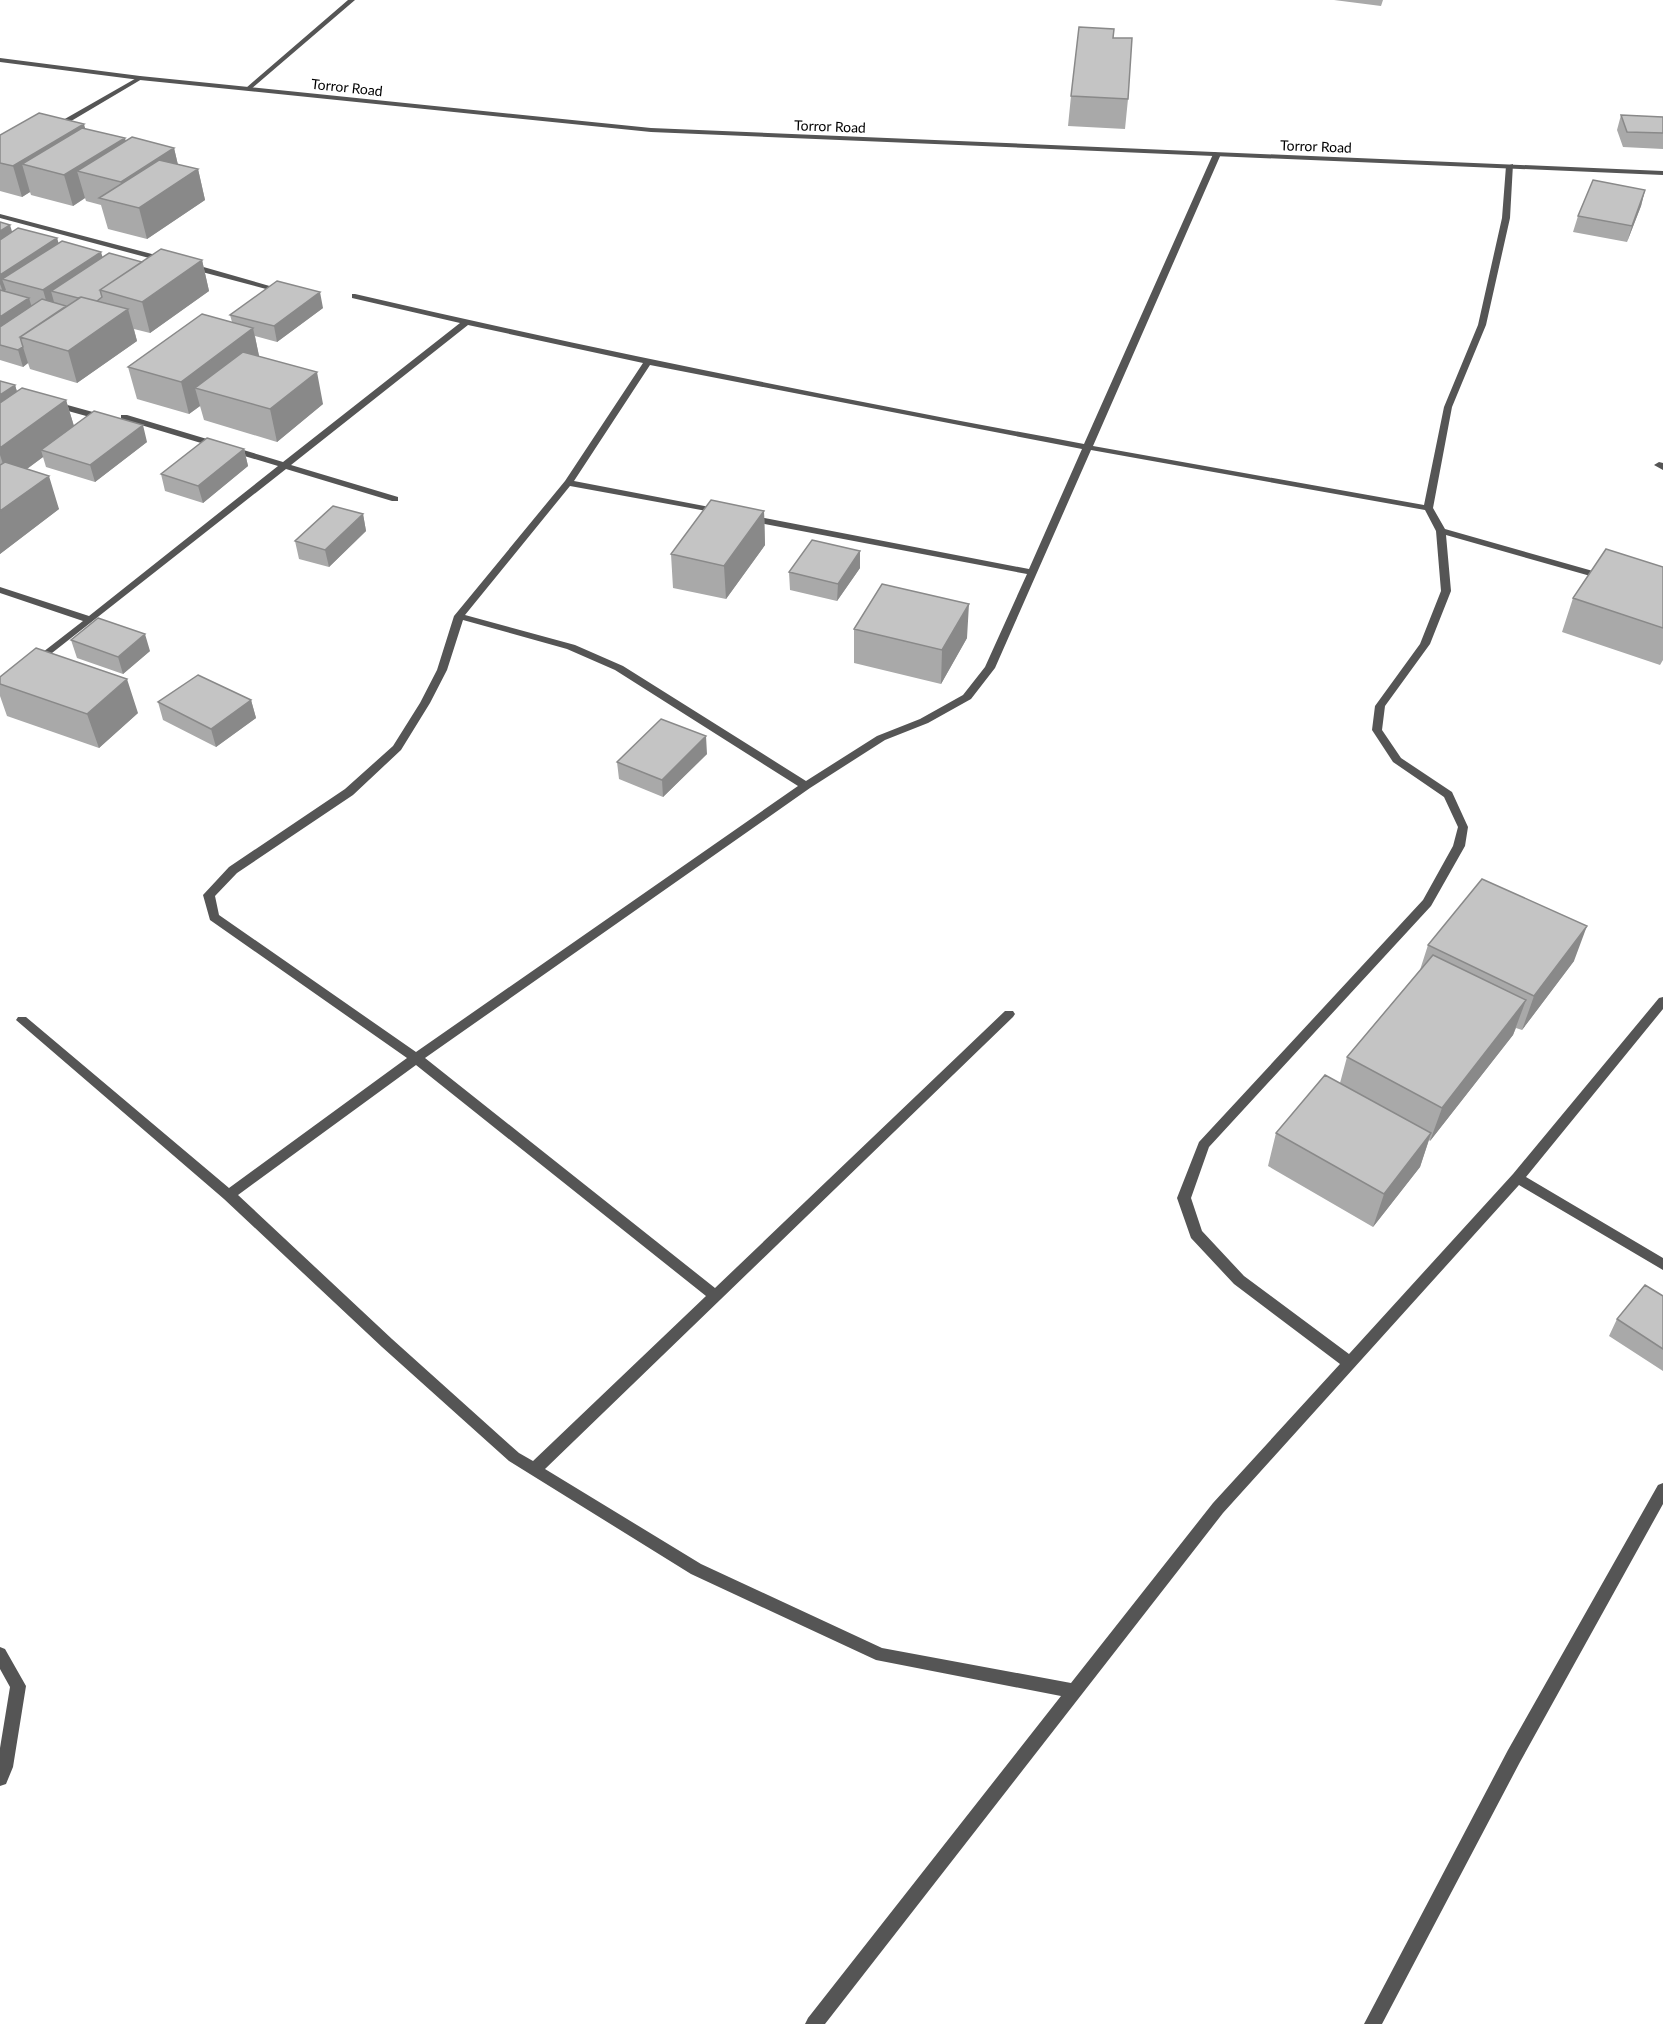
<svg xmlns="http://www.w3.org/2000/svg" width="1663" height="2024" font-family="Lato,sans-serif">
	<style>
		.lines { fill: none; stroke-linecap: round; stroke-linejoin: round }
		.minor { fill: #555; fill-rule: evenodd }
		.tertiary { fill: #555; fill-rule: evenodd }
		.wall { fill: #a9a9a9 }
		.shaded-wall { fill: #898989 }
		.building { fill: #c4c4c4; stroke: #898989; stroke-width: 1.5 }
		.labels { text-anchor: middle; dominant-baseline: central; stroke-width: 5; stroke-linejoin: round; paint-order: stroke }
		.far-street-label { font-size: 14px; fill: #000; stroke: #fff }
	</style>
	<rect width="100%" height="100%" fill="#fff"/>
	<g class="lines">
		<!-- minor -->
		<path class="minor" d="M348 0H355L250 90H246V88Z
			M140 76 143 78 142 79 56 130 49 128Z
			M1214 152 1221 154 1093 446 1424 505 1444 407 1478 325 1502 218 1506 166 1513 164 1510 218 1486 325 1452 407 1433 508 1445 529 1607 575 1609 577 1607 579H1601L1446 535 1451 591 1430 644 1385 706 1382 730 1401 758 1452 792 1468 827 1465 846 1431 906 1209 1147 1191 1198 1202 1231 1244 1276 1349 1354 1513 1174 1659 998 1663 997V1009L1526 1177 1663 1258V1270L1519 1185 1223 1513 825 2024H805L808 2018 1061 1696 876 1660 691 1574 509 1461 382 1347 224 1199 16 1020 18 1017H26L229 1188 407 1058 210 920 203 895 229 867 345 789 393 746 420 703 437 670 454 616 565 481 643 363 468 325 291 465 398 497V501H392L286 469 38 664 34 663V659L83 621 0 593V587L89 616 278 466 121 419V415H127L283 462 460 323 352 298V294H355C597 350 840 399 1084 444ZM650 365 1082 449 1029 569 749 515 744 518 749 521 1027 574 985 667 963 695 920 719 877 736 806 781 623 666 575 645 465 615 570 486 723 514 725 512 720 509 574 481ZM1091 450 1425 510 1436 531 1441 591 1420 644 1375 706 1372 730 1393 762 1444 797 1458 827 1453 846 1423 900 1199 1142 1177 1198 1191 1238 1234 1284 1340 1364 1213 1503 1071 1683 882 1648 701 1564 545 1469 1013 1017 1015 1014 1013 1011H1005L715 1288 425 1058 810 788 885 740 928 723 971 699 995 668ZM463 620 567 649 615 670 798 786 416 1052 219 915 215 896 237 873 353 795 401 750 430 703 447 670ZM416 1065 706 1296 533 1461 519 1453 392 1339 238 1195Z
			M0 214 167 258 168 260 164 262 0 218Z
			M187 264H193L273 287 266 289 187 268Z
			M53 401 100 414 101 416 97 419 50 406V402Z
			M1659 462 1663 463V470L1654 465Z
			M1663 1483V1504L1520 1762 1382 2024H1364L1508 1750 1658 1485Z
			M0 1647 5 1649 26 1686 13 1767 6 1784 0 1786V1748L10 1687 0 1669Z"/>
		<!-- tertiary -->
		<path class="tertiary" d="M0 58 140 76 651 128 1663 171V175L651 132 140 80 0 62Z"/>
	</g>
	<!-- wall -->
	<path class="wall" d="M1334 0H1383L1381 6Z
		M1113 38 1128 99 1125 129 1068 126 1071 96Z
		M1621 115 1663 117V149L1623 147 1617 130Z
		M85 129 126 141 174 148 178 165 198 169 205 200 147 239 108 229 101 205 86 201 85 198 73 206 31 195 30 192 22 197 0 191V135Z
		M1645 190 1641 206 1627 242 1573 232 1578 216Z
		M0 222 12 232 57 238 58 243 103 257 142 262 202 260 209 291 150 333 134 329 137 341 77 383 30 369 28 363 23 367 0 360Z
		M323 308 277 342 255 336 259 357 323 404 277 442 204 420 200 406 189 414 137 399 128 367 232 322 230 315Z
		M0 381 15 385 17 392 66 400 74 426 147 442 95 482 46 467 43 457 27 469 59 509 0 554Z
		M244 449 248 466 203 503 165 491 161 474Z
		M764 511 765 545 726 599 673 588 671 554Z
		M363 514 366 531 329 567 299 559 295 541Z
		M860 551V568L837 601 790 590 789 572Z
		M1663 567V660L1660 665 1562 632 1573 598Z
		M854 629 967 638 941 684 854 663Z
		M71 640 150 651 123 674 77 658Z
		M0 677 138 713 99 748 7 716 0 696Z
		M251 700 256 718 216 747 163 720 158 702Z
		M707 754 663 797 619 779 617 762Z
		M1428 945 1574 961 1522 1030 1516 1028 1513 1035 1430 1141 1429 1140 1420 1167 1373 1227 1268 1166 1276 1133 1340 1083 1347 1057 1420 970Z
		M1663 1296V1371L1609 1336 1617 1319Z"/>
	<!-- shaded-wall -->
	<path class="shaded-wall" d="M84 124 92 154 22 164 30 192 22 197 13 166Z
		M125 138 133 168 77 171 85 198 73 206 64 175Z
		M174 148 181 178 127 205 121 182Z
		M198 169 205 200 147 239 139 208Z
		M1645 190 1641 206 1627 242 1632 226Z
		M10 225 15 241 0 250V231Z
		M57 238 62 254 2 279 6 290 3 292 0 284V275Z
		M101 252 106 268 51 291 54 302 48 307 43 290Z
		M202 260 209 291 150 333 142 302Z
		M320 292 323 308 277 342 274 326Z
		M29 298 34 314 0 337V317Z
		M128 309 137 341 77 383 68 351Z
		M253 328 260 360 195 388 200 406 189 414 181 382Z
		M23 347 28 363 23 367 18 350Z
		M317 372 323 404 277 442 270 409Z
		M15 385 25 418 0 436V395Z
		M66 400 76 433 41 450 43 457 9 482 0 455V448Z
		M143 425 147 442 95 482 90 465Z
		M244 449 248 466 203 503 198 486Z
		M49 476 59 509 0 554V511Z
		M764 511 765 545 726 599 724 566Z
		M363 514 366 531 329 567 325 550Z
		M860 551V568L837 601 838 584Z
		M969 604 967 638 941 684 942 650Z
		M145 634 150 651 123 674 118 657Z
		M127 679 138 713 99 748 87 714Z
		M251 700 256 718 216 747 211 729Z
		M706 736 707 754 663 797 662 780Z
		M1587 926 1574 961 1522 1030 1534 996Z
		M1526 1000 1513 1035 1430 1141 1442 1108Z
		M1431 1133 1420 1167 1373 1227 1384 1194Z"/>
	<!-- building -->
	<path class="building" d="M1079 27 1114 29 1113 38H1132L1128 99 1071 96Z
		M39 113 84 124 13 166 0 163V135Z
		M1621 115 1663 117V133L1627 132Z
		M82 128 125 138 64 175 22 164Z
		M132 137 174 148 121 182 77 171Z
		M159 160 198 169 139 208 99 198Z
		M1593 180 1645 190 1632 226 1578 216Z
		M0 222 10 225 0 231Z
		M18 228 57 238 0 275V240Z
		M62 241 101 252 43 290 2 279Z
		M161 249 202 260 142 302 100 290Z
		M109 253 142 262 100 290 102 297 97 301 81 297 78 298 51 291Z
		M277 281 320 292 274 326 230 315Z
		M0 290 29 298 0 317Z
		M81 297 128 309 68 351 20 337Z
		M42 299 66 306 20 337 23 347 18 350 0 345V327Z
		M202 314 253 328 181 382 128 367Z
		M243 352 317 372 270 409 195 388Z
		M0 381 15 385 0 395Z
		M22 388 66 400 0 448V403Z
		M94 411 143 425 90 465 41 450Z
		M207 438 244 449 198 486 161 474Z
		M5 462 49 476 0 511V465Z
		M711 500 764 511 724 566 671 554Z
		M333 506 363 514 325 550 295 541Z
		M812 540 860 551 838 584 789 572Z
		M1606 549 1663 567V628L1573 598Z
		M882 584 969 604 942 650 854 629Z
		M98 618 145 634 118 657 71 640Z
		M36 648 127 679 87 714 0 684V677Z
		M198 675 251 700 211 729 158 702Z
		M661 719 706 736 662 780 617 762Z
		M1482 879 1587 926 1534 996 1428 945Z
		M1433 955 1526 1000 1442 1108 1347 1057Z
		M1325 1075 1431 1133 1384 1194 1276 1133Z
		M1645 1285 1663 1296V1349L1617 1319Z"/>
	<g class="labels">
		<!-- far-street labels -->
		<g class="far-street-label">
			<text transform="translate(347 87) rotate(6)">Torror Road</text>
			<text transform="translate(830 126) rotate(2)">Torror Road</text>
			<text transform="translate(1316 146) rotate(2)">Torror Road</text>
		</g>
	</g>
</svg>
